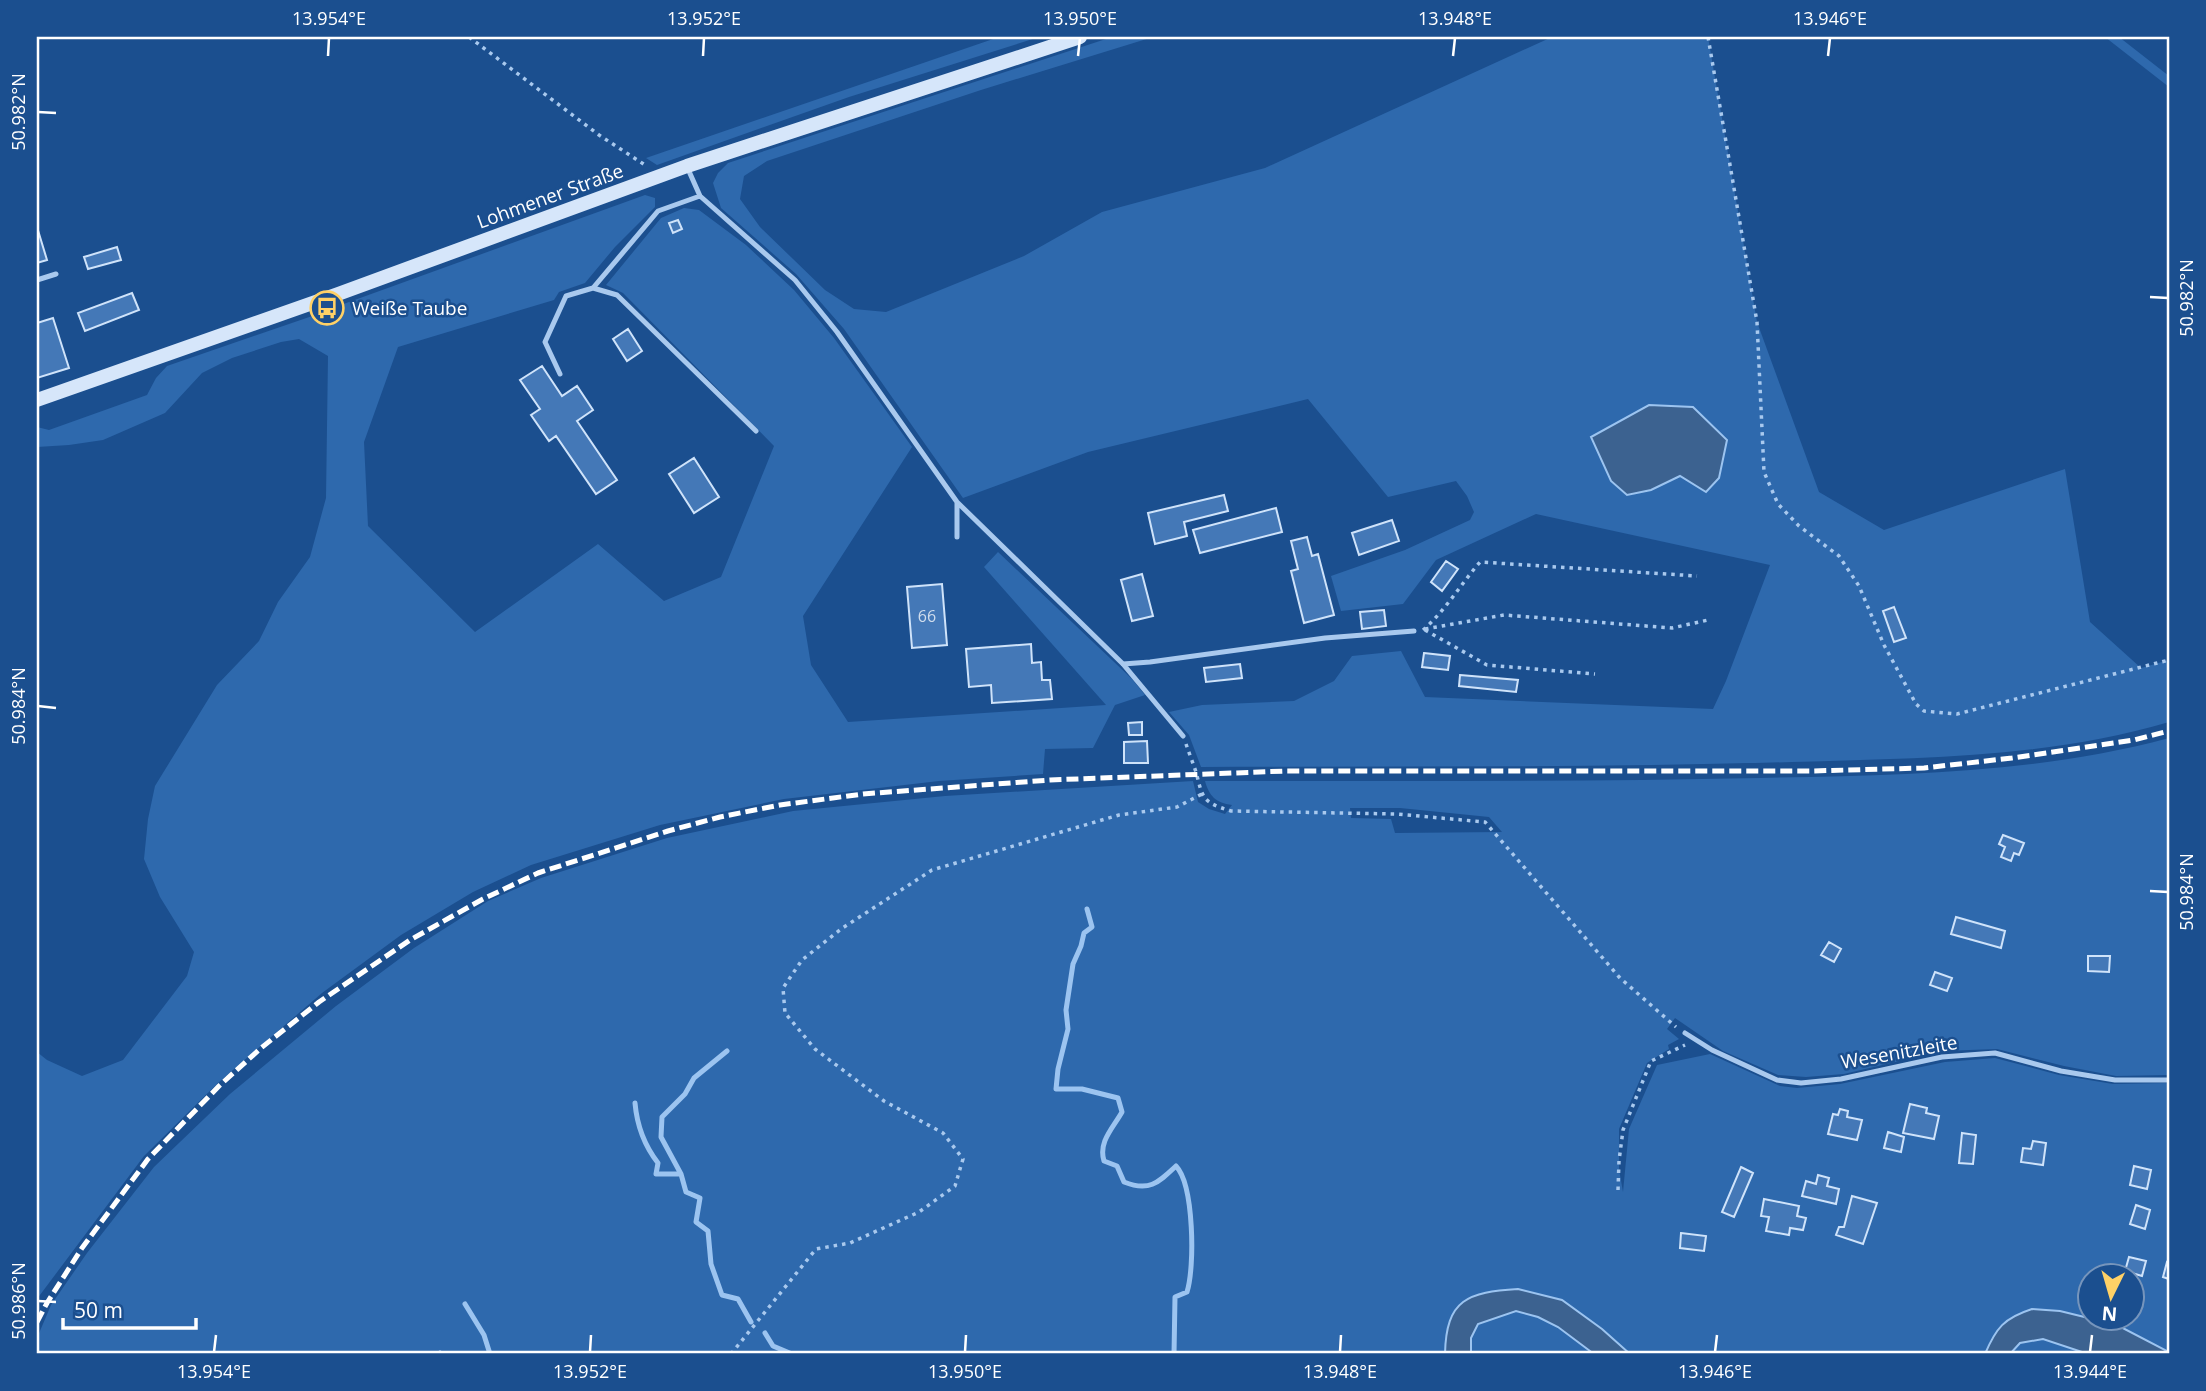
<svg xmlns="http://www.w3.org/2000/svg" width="2206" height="1391" font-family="'Open Sans',sans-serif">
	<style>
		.green { fill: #2e69ad; fill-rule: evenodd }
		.water { fill: #3c6290; stroke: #9cc4f0; stroke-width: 2 }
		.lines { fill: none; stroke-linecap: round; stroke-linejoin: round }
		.stream { stroke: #9cc4f0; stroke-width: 5 }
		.building { fill: #4478b7; stroke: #cfe3fa; stroke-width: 2 }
		.path { stroke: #a9c9ee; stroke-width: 3.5; stroke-dasharray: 3.5 5; stroke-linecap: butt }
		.service { stroke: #a9c9ee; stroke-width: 5 }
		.secondary { stroke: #d6e6fa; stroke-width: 14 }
		.rail { stroke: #fff; stroke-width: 5; stroke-dasharray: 12 5; stroke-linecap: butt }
		.ticks { fill: none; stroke: #fff; stroke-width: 2.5 }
		.labels { text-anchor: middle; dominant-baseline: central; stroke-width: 5; stroke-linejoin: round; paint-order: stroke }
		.number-label { font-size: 16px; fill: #d0dded }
		.street-label { font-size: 19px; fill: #fff; stroke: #1b4f8f }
		.poi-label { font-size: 19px; fill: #fff; stroke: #1b4f8f; text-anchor: start }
		.neatline { fill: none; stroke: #fff; stroke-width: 2.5 }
		.ticks-label { font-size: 18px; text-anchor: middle; fill: #fff }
	</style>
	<rect width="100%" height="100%" fill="#1b4f8f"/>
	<!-- green -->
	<path class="green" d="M999 37H1039L849 97 657 165 646 158Z
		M1112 37H1153L981 90 767 161 744 176 740 199 760 227 825 290 854 309 886 312 1024 256 1102 212 1265 168 1552 37H1708L1757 322 1819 492 1884 530 2065 469 2090 622 2141 668 2169 660V722C2048 758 1918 758 1792 762 1595 768 1398 766 1201 767L1189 735 1169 712 1202 705 1294 701 1334 681 1352 656 1401 651 1425 697 1713 709 1726 681 1770 565 1536 514 1436 560 1403 604 1341 611 1331 576 1405 550 1470 520 1474 512 1467 496 1456 481 1388 497 1308 399 1088 452 963 498 844 329 796 274 721 208 713 183 718 173 728 163ZM1649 405 1693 407 1680 476 1651 490 1611 481 1592 437Z
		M2105 37H2119L2169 76V87Z
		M645 195 655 198V207L615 247 585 283 559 292 554 300 398 347 364 442 368 526 475 632 598 544 664 601 721 577 774 446 623 293 606 285 661 218 684 208 699 210 746 245 794 290 834 338 912 447 803 616 811 665 848 722 1106 705 984 567 998 552 1132 679 1145 695 1115 705 1093 748 1045 749 1043 774 939 781 784 799 660 825 531 865 473 892 401 935 322 993 218 1083 144 1156 37 1299V1052L47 1060 82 1076 123 1060 187 976 194 952 160 897 144 859 148 819 155 786 217 685 259 641 278 602 310 557 326 498 328 356 299 339 281 342 232 358 202 373 165 413 103 440 69 445 37 447V427L49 430 147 395 156 378 167 366 321 313 324 318 339 312 338 306Z
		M2169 738V1062L2167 1075 2116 1076 2064 1066 1997 1049 1942 1051 1844 1074 1806 1077 1778 1075 1723 1051 1675 1018 1667 1029 1679 1039 1668 1045 1669 1049 1647 1063 1619 1129V1169L1623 1192 1629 1129 1657 1065 1710 1054 1780 1086 1797 1088 1840 1084 1945 1062 1995 1058 2059 1075 2113 1084 2169 1083V1354H37V1338L51 1305 87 1253 154 1167 230 1094 336 1006 414 948 488 901 541 878 667 838 793 811 945 796 1193 781 1198 802 1209 809 1225 814 1232 805C1216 803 1209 796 1205 781 1390 781 1575 782 1760 778 1897 775 2036 774 2169 738ZM1350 808H1400L1489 817 1502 832 1395 833 1391 819 1351 818ZM2090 1276H2132V1318H2090Z"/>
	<!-- water -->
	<path class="water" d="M1649 405 1693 407 1727 440 1719 478 1706 492 1680 476 1651 490 1627 495 1611 481 1591 437Z
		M1518 1289 1562 1300 1602 1329 1630 1354H1594L1558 1327 1538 1317 1516 1311 1478 1324 1471 1338V1354H1445C1446 1299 1468 1292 1518 1289Z
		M2032 1309 2060 1311 2117 1325 2169 1352V1354H2088L2043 1339 2020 1343 2010 1354H1985C1996 1328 2004 1318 2032 1309Z"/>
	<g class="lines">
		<!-- stream -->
		<path class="stream" d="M1087 909 1092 927 1084 933 1081 946 1073 964 1066 1010 1068 1029 1058 1069 1056 1089H1082L1118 1098 1122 1112C1113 1128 1098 1142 1104 1161L1117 1166 1124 1182C1149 1192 1158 1183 1176 1166 1194 1185 1195 1267 1187 1292L1175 1297 1174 1354
			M727 1051 694 1078 685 1094 662 1117 661 1137 681 1174 686 1192 700 1198 696 1222 708 1231 711 1264 722 1295 738 1299 751 1322
			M635 1103C637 1126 644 1145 658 1163L656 1174H681
			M465 1304 484 1335 490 1354
			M765 1333 773 1346 792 1354
			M439 1354 440 1353"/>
	</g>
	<!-- building -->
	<path class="building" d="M678 220 682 229 673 233 669 223Z
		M37 227 47 260 37 263Z
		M117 247 121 260 88 269 84 257Z
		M132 293 139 310 85 331 78 313Z
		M53 318 69 368 37 378V323Z
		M628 329 642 351 627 361 613 339Z
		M542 366 562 396 577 386 593 410 577 421 617 480 596 494 556 436 549 441 531 415 540 409 520 380Z
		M694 458 719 497 694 513 669 474Z
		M1224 495 1228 511 1184 522 1187 536 1155 544 1148 513Z
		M1276 508 1282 532 1200 553 1193 530Z
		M1392 520 1399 541 1359 555 1352 533Z
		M1307 537 1312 556 1318 554 1334 615 1304 623 1291 571 1298 569 1291 541Z
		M1446 561 1458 569 1442 591 1431 582Z
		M1142 574 1153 616 1132 621 1121 580Z
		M942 584 947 645 912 648 907 587Z
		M1894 607 1906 638 1894 642 1883 611Z
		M1384 610 1386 626 1362 629 1360 612Z
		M1031 644 1032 663 1041 662 1042 680H1050L1052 699 992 703 991 685 969 687 966 649Z
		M1424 653 1450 656 1448 670 1422 667Z
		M1240 664 1242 678 1206 682 1204 668Z
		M1460 675 1518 680 1516 692 1459 686Z
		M1142 722V735H1129L1128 723Z
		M1147 741 1148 763H1124V742Z
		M2003 835 2024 843 2019 855 2014 853 2011 861 2001 857 2005 847 1999 844Z
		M1956 917 2005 931 2001 948 1951 934Z
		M1829 942 1841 949 1834 962 1821 955Z
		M2088 956H2110L2109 972 2088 971Z
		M1935 972 1952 978 1947 991 1930 985Z
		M1910 1104 1927 1108 1926 1113 1939 1116 1934 1139 1903 1133Z
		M1840 1109 1848 1111 1847 1117 1862 1120 1857 1140 1828 1134 1833 1114 1838 1115Z
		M1888 1132 1904 1137 1901 1152 1884 1148Z
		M1962 1133 1976 1135 1973 1164 1959 1163Z
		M2033 1141 2046 1143 2043 1165 2021 1162 2023 1148 2031 1149Z
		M2134 1166 2151 1170 2147 1189 2130 1185Z
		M1741 1167 1753 1173 1734 1217 1722 1212Z
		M1818 1175 1829 1178 1827 1186 1839 1189 1836 1204 1802 1196 1806 1181 1816 1184Z
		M1852 1196 1877 1203 1863 1244 1836 1235 1839 1227H1844Z
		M1764 1199 1799 1206 1797 1216 1806 1218 1803 1230 1790 1228 1789 1235 1766 1231 1769 1217 1761 1216Z
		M2136 1205 2150 1210 2145 1229 2130 1224Z
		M1681 1233 1706 1236 1704 1251 1680 1248Z
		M2129 1257 2146 1261 2142 1276 2125 1271Z
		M2167 1262 2169 1263V1279L2163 1277Z"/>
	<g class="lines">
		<!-- path -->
		<path class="path" d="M469 37 599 135 645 165
			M1708 37 1757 322 1764 472 1778 504 1799 526 1839 556 1859 586 1884 645 1916 704 1924 711 1957 714 2169 660
			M1425 629 1504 615 1672 628 1708 620
			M1423 630C1445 611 1461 584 1480 562L1697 576
			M1425 630 1487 665 1595 674
			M1186 744C1189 753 1193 763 1196 772 1203 799 1202 802 1231 811L1396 814 1485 822 1620 978 1676 1027
			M1618 1190 1619 1161 1623 1130 1651 1061 1685 1045
			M731 1354 816 1249 850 1243 919 1212 955 1186 963 1159 943 1133 884 1101 815 1049 785 1013 783 988 802 960 841 929 932 870 1119 815 1177 807 1202 794"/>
		<!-- service -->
		<path class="service" d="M688 169 700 196 795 280 837 332 957 502 1123 664 1183 736
			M37 280 56 274
			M593 288 617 295 756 431
			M560 374 545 342 566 296 593 288 658 211 700 196
			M957 537V502
			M1123 664 1150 662 1325 638 1414 631
			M1685 1033 1712 1050 1777 1080 1801 1083 1841 1079 1942 1057 1995 1053 2061 1071 2115 1080H2169"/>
		<!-- secondary -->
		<path class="secondary" d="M37 400 338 294 687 166 1080 37"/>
		<!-- rail -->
		<path class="rail" d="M37 1322 47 1303 82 1248 148 1159 219 1086 261 1048 319 1002 410 940 483 899 538 873 668 831 720 817 780 805 863 794 1050 780 1286 771H1810L1924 768 2012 758 2134 740 2169 731"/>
	</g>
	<!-- ticks -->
	<path class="ticks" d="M328 56 329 38M703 56 704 38M1078 56 1080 38M1453 56 1455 38M1828 56 1830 38M38 112 56 113M2150 297 2168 298M38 706 56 708M2150 891 2168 892M38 1301 56 1302M214 1352 216 1335M590 1352 591 1335M965 1352 966 1335M1340 1352 1341 1335M1715 1352 1717 1335M2090 1352 2092 1335"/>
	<!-- icons -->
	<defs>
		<symbol id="bus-ring" viewBox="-11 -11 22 22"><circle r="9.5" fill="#1b4f8f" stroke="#ffd166" stroke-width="1.5"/><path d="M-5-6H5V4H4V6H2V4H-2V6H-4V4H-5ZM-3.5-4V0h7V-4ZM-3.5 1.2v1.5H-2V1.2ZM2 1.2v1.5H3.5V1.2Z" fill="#ffd166"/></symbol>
	</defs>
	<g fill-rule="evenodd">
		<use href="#bus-ring" x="308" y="289" width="38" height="38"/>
	</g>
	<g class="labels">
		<!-- number labels -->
		<g class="number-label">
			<text x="927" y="616">66</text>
		</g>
		<!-- street labels -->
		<g class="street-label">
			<text transform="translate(550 196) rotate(-20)">Lohmener Straße</text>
			<text transform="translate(1899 1052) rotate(-10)">Wesenitzleite</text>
		</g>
		<!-- poi labels -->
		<g class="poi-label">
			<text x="352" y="308">Weiße Taube</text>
		</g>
	</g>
	<!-- border -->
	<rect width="2206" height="1391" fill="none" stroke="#1b4f8f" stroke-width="77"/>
	<!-- north arrow -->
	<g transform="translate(2111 1297) rotate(185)"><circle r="33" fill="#1b4f8f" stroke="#7695bc" stroke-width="2"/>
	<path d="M0-5L12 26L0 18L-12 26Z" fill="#ffd166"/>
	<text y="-10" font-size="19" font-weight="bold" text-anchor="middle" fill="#ffffff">N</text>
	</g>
	<!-- scale -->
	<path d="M63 1318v10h133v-10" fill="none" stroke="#ffffff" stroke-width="3.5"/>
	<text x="74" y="1318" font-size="21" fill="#ffffff" stroke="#1b4f8f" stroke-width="5" paint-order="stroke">50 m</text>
	<rect x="38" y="38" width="2130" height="1314" class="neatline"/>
	<g class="ticks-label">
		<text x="329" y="25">13.954°E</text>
		<text x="704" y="25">13.952°E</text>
		<text x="1080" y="25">13.950°E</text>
		<text x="1455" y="25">13.948°E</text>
		<text x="1830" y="25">13.946°E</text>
		<text transform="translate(19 112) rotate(-90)" y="6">50.982°N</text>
		<text transform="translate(2187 298) rotate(-90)" y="6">50.982°N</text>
		<text transform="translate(19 706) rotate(-90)" y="6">50.984°N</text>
		<text transform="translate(2187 892) rotate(-90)" y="6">50.984°N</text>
		<text transform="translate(19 1301) rotate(-90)" y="6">50.986°N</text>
		<text x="214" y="1378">13.954°E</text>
		<text x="590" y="1378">13.952°E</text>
		<text x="965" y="1378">13.950°E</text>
		<text x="1340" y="1378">13.948°E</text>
		<text x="1715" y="1378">13.946°E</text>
		<text x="2090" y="1378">13.944°E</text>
	</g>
</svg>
